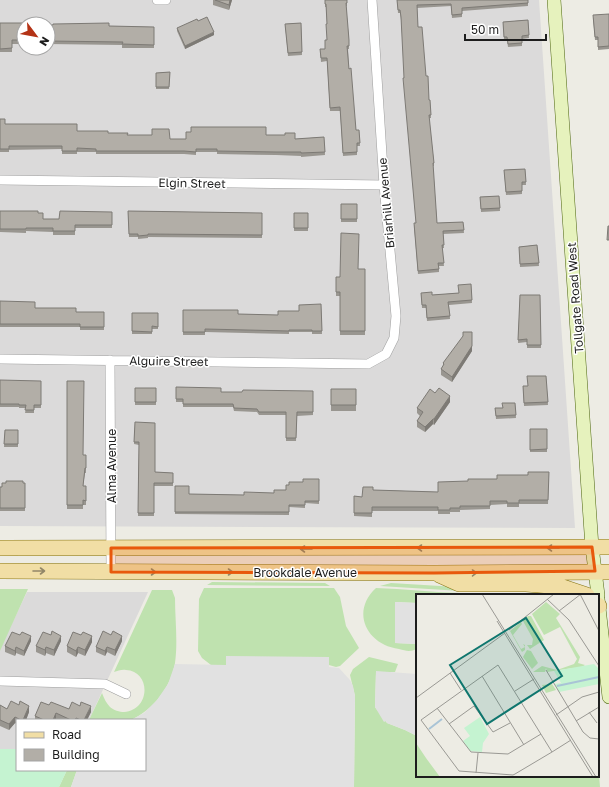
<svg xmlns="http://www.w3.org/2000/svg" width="609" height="787" font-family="'Golos Text',sans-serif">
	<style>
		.residential { fill: #dbdada; fill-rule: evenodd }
		.grass { fill: #bfe2af }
		.park { fill: #c5f3d1 }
		.parking { fill: #e1e1e1 }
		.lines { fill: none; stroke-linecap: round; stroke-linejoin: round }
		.street-casing { stroke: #9e9e9e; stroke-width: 10 }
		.secondary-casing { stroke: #4e6710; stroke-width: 14 }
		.primary-casing { stroke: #867410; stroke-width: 16 }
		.street { stroke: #fff; stroke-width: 9 }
		.secondary { stroke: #e6f2bd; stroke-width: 13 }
		.primary { stroke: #f1dea5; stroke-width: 15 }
		.wall { fill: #999690 }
		.shaded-wall { fill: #7d7a75 }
		.building { fill: #b2aea7; stroke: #7d7a75 }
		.oneway { stroke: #928768 }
		.marked { fill: #e8590c; fill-opacity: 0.2; stroke: #e8590c; stroke-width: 3; stroke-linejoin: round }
		.labels { text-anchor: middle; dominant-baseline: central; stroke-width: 3; stroke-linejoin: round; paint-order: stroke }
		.street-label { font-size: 12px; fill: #1d1d1d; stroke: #fff }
		.inset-river { fill: none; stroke: #a9c4d6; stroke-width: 2 }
		.inset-road { fill: none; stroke: #9a9994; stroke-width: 1 }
		.view { fill: #0f766e; fill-opacity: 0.15; stroke: #0f766e; stroke-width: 2 }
		.inset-edge { fill: none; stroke: #1d1d1d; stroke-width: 2 }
	</style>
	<rect width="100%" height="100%" fill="#edece4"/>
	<!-- residential -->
	<path class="residential" d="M0 0H539L575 528 0 526ZM24 24H48V48H24Z
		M27 592H148L89 720H17V749H0V649Z"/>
	<!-- grass -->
	<path class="grass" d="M212 582 325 583 330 586 207 585Z
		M391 583 524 591H461L380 586Z
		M204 588H334L340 597 346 626 359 648 340 666 336 667 329 665V657H226V665H211L202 658 198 651 199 599Z
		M376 588C404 589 431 592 459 593 486 594 513 593 540 595H417V603L395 602V643L417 644V649C410 652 406 651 399 649 367 645 350 612 376 588Z
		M0 589H28L0 651Z
		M152 590H172L175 598C175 619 178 642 175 663 171 687 153 710 131 720H89L102 693C104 698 106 703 110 707 113 710 120 712 124 712 151 710 151 671 126 670 122 669 118 671 114 672Z
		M369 657 398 664 395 672H376L375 707 387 723 405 730 417 736V776H598V763L600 787H354L355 696 350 675 353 669Z
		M67 770H77L71 787H59Z"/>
	<!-- park -->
	<path class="park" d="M0 749H17V770H67L59 787H0Z"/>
	<!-- parking -->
	<path class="parking" d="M395 602 417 603V644L395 643Z
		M226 656 329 657V667L339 668 350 680 353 686 355 696 354 787H71L77 770H145V720H131L144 713 157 700 168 684 175 664 226 665Z
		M376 671 417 674V736L405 730 387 723 386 721 384 722 375 707Z"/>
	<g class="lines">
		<defs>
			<path id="street" d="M157 0H166
				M0 180 384 185
				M0 359 368 364 386 354 394 338 396 316 384 185 372 0
				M110 360 111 572
				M0 681 105 684 126 694"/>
			<path id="secondary" d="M554 0 592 547 598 595
				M598 599 609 697"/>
			<path id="primary" d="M0 548 609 547
				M0 571 434 573 609 572
				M439 575 459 584H526L563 587 587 595
				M598 605 599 606"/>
		</defs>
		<!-- street casing -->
		<use href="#street" class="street-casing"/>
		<!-- secondary casing -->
		<use href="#secondary" class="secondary-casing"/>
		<!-- primary casing -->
		<use href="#primary" class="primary-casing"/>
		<!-- street -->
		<use href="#street" class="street"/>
		<!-- secondary -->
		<use href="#secondary" class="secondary"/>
		<!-- primary -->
		<use href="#primary" class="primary"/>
	</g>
	<!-- wall -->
	<path class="wall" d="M213 0H232L229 10 213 5Z
		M325 0H347V6H346L349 40V49H348L349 69 356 130H359L360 146H357V155L343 156 340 111H330L327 61 321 62 320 49H325L327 40V24L326 7H325Z
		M397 0H528V6L462 11V17L452 18 451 6 417 8 418 27 426 76 429 100H430L431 118H429L434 163V166H433L437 223 463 222 464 233 443 234 444 248H442L444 266H439V272L418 274 414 226 416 223 401 20 400 13H398Z
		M609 14V49L598 50V40H595L593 18Z
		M528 20 529 38 522 39V46L508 47 507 40H504L503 22Z
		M0 23 24 24V44H12V52H0Z
		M301 23 302 55 288 56 285 24Z
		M48 25 154 27V48H122V45L48 44Z
		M177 28 214 35 185 49 177 31Z
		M170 72 169 89H156V73Z
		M0 119 5 124 77 131 108 133 170 139H186L266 135 295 139 324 137 325 155 301 157V156L276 155 217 154V152H196V155L184 154H96V152H77V154H62V149L9 150V152H0Z
		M525 169 526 185H522V194L506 195 504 170Z
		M499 196 500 211 481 212 480 197Z
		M341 204H357V222H341Z
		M0 211 38 213 43 219H59L112 212V228H75V235H53V232L26 231V233L0 232Z
		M128 211 262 213V238L148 237V238L138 239V237H129Z
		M294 213H308V231H294Z
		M537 245 539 266 520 267 519 247Z
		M358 269H365V335H340V296H336V277H340Z
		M471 284 472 303 449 305 450 319 427 321 426 308H422L421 293 432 295 459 293Z
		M520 295H540L541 348H527V342L518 343Z
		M0 301 35 308 76 312H104V330H80V327H0Z
		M321 304 322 334H312V332H289V334L205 332V335H183V310L238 314 278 315 299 311Z
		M132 313H158V329H152V334H132Z
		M472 332V351L452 382 441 375V369L443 366V363Z
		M546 376 548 405 524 406 523 386H528Z
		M41 381V408H34V413H25L26 408H19V407H0V383Z
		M67 381 83 455 86 459V473H85L83 486H86V505H83V509H67Z
		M176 387 221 392H242L313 391V415L297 416 296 441H286V415H259L257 412 234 411 233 407H183V402H176Z
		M135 388H156V405H135Z
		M331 389H356V411H331Z
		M435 393 450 402 434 425 433 424 425 432 417 427V421L420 416 417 413V408Z
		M515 403 516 418 496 419 495 408H502Z
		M135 422 155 472 173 473V486H154V516H138L139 445 134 444Z
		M530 429H547V452H530Z
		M5 430H18V447H4Z
		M549 472 548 504H519V507H507V504L490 505V509L460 510V512H450V514H438V511H372V517L354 516V496L362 497 373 490 438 492 468 481 497 479Z
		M319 479V504L305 503V508L289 507V515L175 514V486L189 494 244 495 274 493 286 490 289 485Z
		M23 483H25V511H0V487Z
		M31 641 24 656 16 653 15 656 5 652V646Z
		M61 641 54 656 46 653 45 656 36 652V646Z
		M122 641 115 656 107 652 105 656 96 652V647Z
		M92 642 85 656 78 653 76 657 67 652V646Z
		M0 705 7 709 29 712 26 720H17V724L15 723 9 730 0 726Z
		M49 705 69 709 91 712 87 720H58L56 719V720H35V716Z"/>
	<!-- shaded-wall -->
	<path class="shaded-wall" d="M230 0H232L229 10V5Z
		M214 32V35L185 49V46Z
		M472 346V351L452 382V377Z
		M450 396V402L434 425V419Z
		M433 419V424L425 432V427Z
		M31 636V641L24 656V651Z
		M61 636V641L54 656V650Z
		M92 636V642L85 656V650Z
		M122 636V641L115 656V650Z
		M16 647V653L15 656V651Z
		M46 647V653L45 656V650Z
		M78 647V653L76 657V651Z
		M107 647V652L105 656V651Z
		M29 706V712L26 720H23Z
		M91 706V712L87 720H84Z
		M56 713V720H53Z
		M15 717V723L9 730V724Z"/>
	<!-- building -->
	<path class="building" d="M215 0H230L229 5Z
		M325 0H347V3H346L349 40V46H347L349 69 351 68 356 130H359L360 143H357V152L343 153 340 107 330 108 327 58H321L320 49H325V40H327L326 24H327L326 4H325Z
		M397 0H528V3L462 8V14L452 15 451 4 417 5 418 27H422L426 76H428L429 100H430L431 115H429L434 163H433L437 223 463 222 464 230 443 231 444 245H442L444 263H438L439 269 418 271 414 223H416L403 78H404L401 17 400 10H398Z
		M609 14V46L598 47V37H595L593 15Z
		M207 17 214 32 185 46 177 28 197 19 198 21Z
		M528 20 529 35 522 36V43L508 44 507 37H504L503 22Z
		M0 23H33V24H24V40H12V48L0 49Z
		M109 23V26L154 27V45L122 44 123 42 48 41V25H53V24Z
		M301 23 302 52 288 53 285 24Z
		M170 72 169 87H156V73Z
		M0 119H5V124H77V131H108V133H128L127 135H152V129H169L170 139H186V132H191V127H266V135H285V133H295V139L324 137 325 152 301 153V152H276L217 151V149H196V152L184 151H96V149L77 148V151H62V146H9V149H0Z
		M525 169 526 182H522V191L506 192 504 170Z
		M499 196 500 208 481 209 480 197Z
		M341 204H357V219H341Z
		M0 211H38V213H43V219H59L60 211 112 212V225H75V231H53V228H26V229H0Z
		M128 211 262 213V235L148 234V235L138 236V234H129Z
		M294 213H308V228H294Z
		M608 226H609V240H607Z
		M341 233 359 234 358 269H365V331H340V292H336V277H340Z
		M537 245 539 263 520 264 519 247Z
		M471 284 472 300 448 302 450 316 427 318 426 305H422L421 293 432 292V295L459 293 458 285Z
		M520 295H540L541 345H527V339L518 340Z
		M0 301 35 302V308H76V312H104V327H80V324H0Z
		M321 304 322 331H312V330H289V331L205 329V332H183V310H238V314L278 315V311H299V305Z
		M132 313H158V327L152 326V332L132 331Z
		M463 332H472V346L452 377 441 369 444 364 443 363 463 336Z
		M527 376H546L548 402 524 403 523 386H528Z
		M0 380 41 381V405H34V410H25L26 405H19V404H0Z
		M67 381H84L83 455H86V468H85L83 486H86V501L83 500V505H67Z
		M176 387 221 388V392H242L243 390 313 391V412H297L296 438H286V412H259L257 409 234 408 233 404H183V399H176Z
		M135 388H156V402H135Z
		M439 388 450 396 434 419H433L425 427 417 421 423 412 417 408 430 389 435 393Z
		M331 389H356V405H331Z
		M502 403H515L516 415 496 416 495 408H503Z
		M135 422 155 423V472L173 473V483H154V513H138L139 442H134Z
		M530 429H547V449L530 450Z
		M5 430H18V444H4Z
		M528 472H549L548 500H519V503H507V501H490V506H460V508H450V510H438V507H372V513H354V496L362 497 363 487H373V490L438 492V482L468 481V479H497V475H528Z
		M303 479H319V501H305V505H289V512H175V486H189V494L244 495V492L274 493V490H286V485H289V482H303Z
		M6 481H23V483H25V508H0V487H2V483H6Z
		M52 631 61 636 54 650 46 647 45 650 36 646 43 632 51 635Z
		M103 631 111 635 113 631 122 636 115 650 107 647 105 651 96 647Z
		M12 632 20 635 22 632 31 636 24 651 16 647 15 651 5 646Z
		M73 632 81 635 83 632 92 636 85 650 78 647 76 651 67 646Z
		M11 701 19 705 20 701 29 706 23 720H21L15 717 9 724 0 720V705L7 709Z
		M41 702 49 705 51 702 69 709 72 702 80 706 81 702 91 706 84 720H81L76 718 75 720H71L56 713 53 720H44L35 716Z"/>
	<!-- one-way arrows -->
	<defs><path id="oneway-shaft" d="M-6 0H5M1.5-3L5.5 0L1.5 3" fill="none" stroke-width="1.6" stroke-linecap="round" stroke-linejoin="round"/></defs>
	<g class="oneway">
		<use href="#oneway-shaft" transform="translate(423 548) rotate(180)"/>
		<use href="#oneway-shaft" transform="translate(553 548) rotate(180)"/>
		<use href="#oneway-shaft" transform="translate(306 549) rotate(-180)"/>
		<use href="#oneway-shaft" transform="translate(39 571)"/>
		<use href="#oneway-shaft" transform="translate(150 572)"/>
		<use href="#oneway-shaft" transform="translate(227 572)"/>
		<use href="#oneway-shaft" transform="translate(471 573) rotate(-1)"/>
	</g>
	<!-- marked area -->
	<path class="marked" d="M592 547 595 571 434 573 111 572V548Z"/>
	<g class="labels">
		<!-- street labels -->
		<g class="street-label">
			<text transform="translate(192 183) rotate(1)">Elgin Street</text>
			<text transform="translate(386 203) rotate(-95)">Briarhill Avenue</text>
			<text transform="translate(575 298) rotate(-94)">Tollgate Road West</text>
			<text transform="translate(169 361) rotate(1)">Alguire Street</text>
			<text transform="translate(111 466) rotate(-90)">Alma Avenue</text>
			<text x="305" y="572">Brookdale Avenue</text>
		</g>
	</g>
	<!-- overview -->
	<g transform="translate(416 594)">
		<rect width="183" height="183" fill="#edece4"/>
		<path d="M130 8 144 20 140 24 164 63 162 69 169 71 157 79V74L131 78 130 74 129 78H117L126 72 141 76 158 70 161 65 144 33 128 41 116 20ZM112 22H115L128 46 114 55 111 51H116L117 45 107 27ZM105 28 106 30 97 41 105 55 109 53 107 50 109 51V56L106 58 94 37ZM111 56 115 57 122 69 116 75 107 63ZM136 90 140 96 130 99 126 91ZM0 149 10 164 24 183H0Z" fill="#bfe2af"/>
		<path d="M178 70 183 75V90L143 98 138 90 145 89 138 77ZM64 123 73 140 67 149 66 158 54 157 47 147 54 142 48 134Z" fill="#c5f3d1"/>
		<path class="inset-river" d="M141 92 183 83M13 135 26 125"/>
		<path class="inset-road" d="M66 0 180 183M164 0 183 37M131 5 153 26 183 72M143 17 165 0M81 27 177 183M93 36 138 0M130 76 167 138 174 144 183 145M34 79 45 96M66 82 108 151M99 97 118 85M0 104 89 39M21 114 55 158 92 160 125 140M173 118 181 129M140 121 166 103 183 98M160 127 183 113M33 130 58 112 77 138 94 129M136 158 82 71 5 126 43 177 97 181 99 180 136 158 155 146M60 179 62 159"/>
		<path class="view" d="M110 24 146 82 71 130 34 71Z"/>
		<rect width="183" height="183" class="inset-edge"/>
	</g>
	<!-- legend -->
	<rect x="16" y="719" width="130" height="52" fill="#ffffff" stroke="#a5a5a5"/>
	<rect x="24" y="732" width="20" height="6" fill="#f1dea5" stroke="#a5a5a5"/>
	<text x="52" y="739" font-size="12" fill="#1d1d1d">Road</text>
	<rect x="24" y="749" width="20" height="12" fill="#b2aea7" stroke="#a5a5a5"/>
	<text x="52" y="759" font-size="12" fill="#1d1d1d">Building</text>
	<!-- north arrow -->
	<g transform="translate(36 36) rotate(122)"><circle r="19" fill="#ffffff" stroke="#a5a5a5"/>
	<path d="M0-3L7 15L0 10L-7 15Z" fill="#b43316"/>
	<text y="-6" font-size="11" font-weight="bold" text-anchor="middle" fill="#1d1d1d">N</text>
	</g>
	<!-- scale -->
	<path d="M465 34v6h81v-6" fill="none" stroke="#1d1d1d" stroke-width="2"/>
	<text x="471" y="34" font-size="12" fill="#1d1d1d" stroke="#ffffff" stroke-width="3" paint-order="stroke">50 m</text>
</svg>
